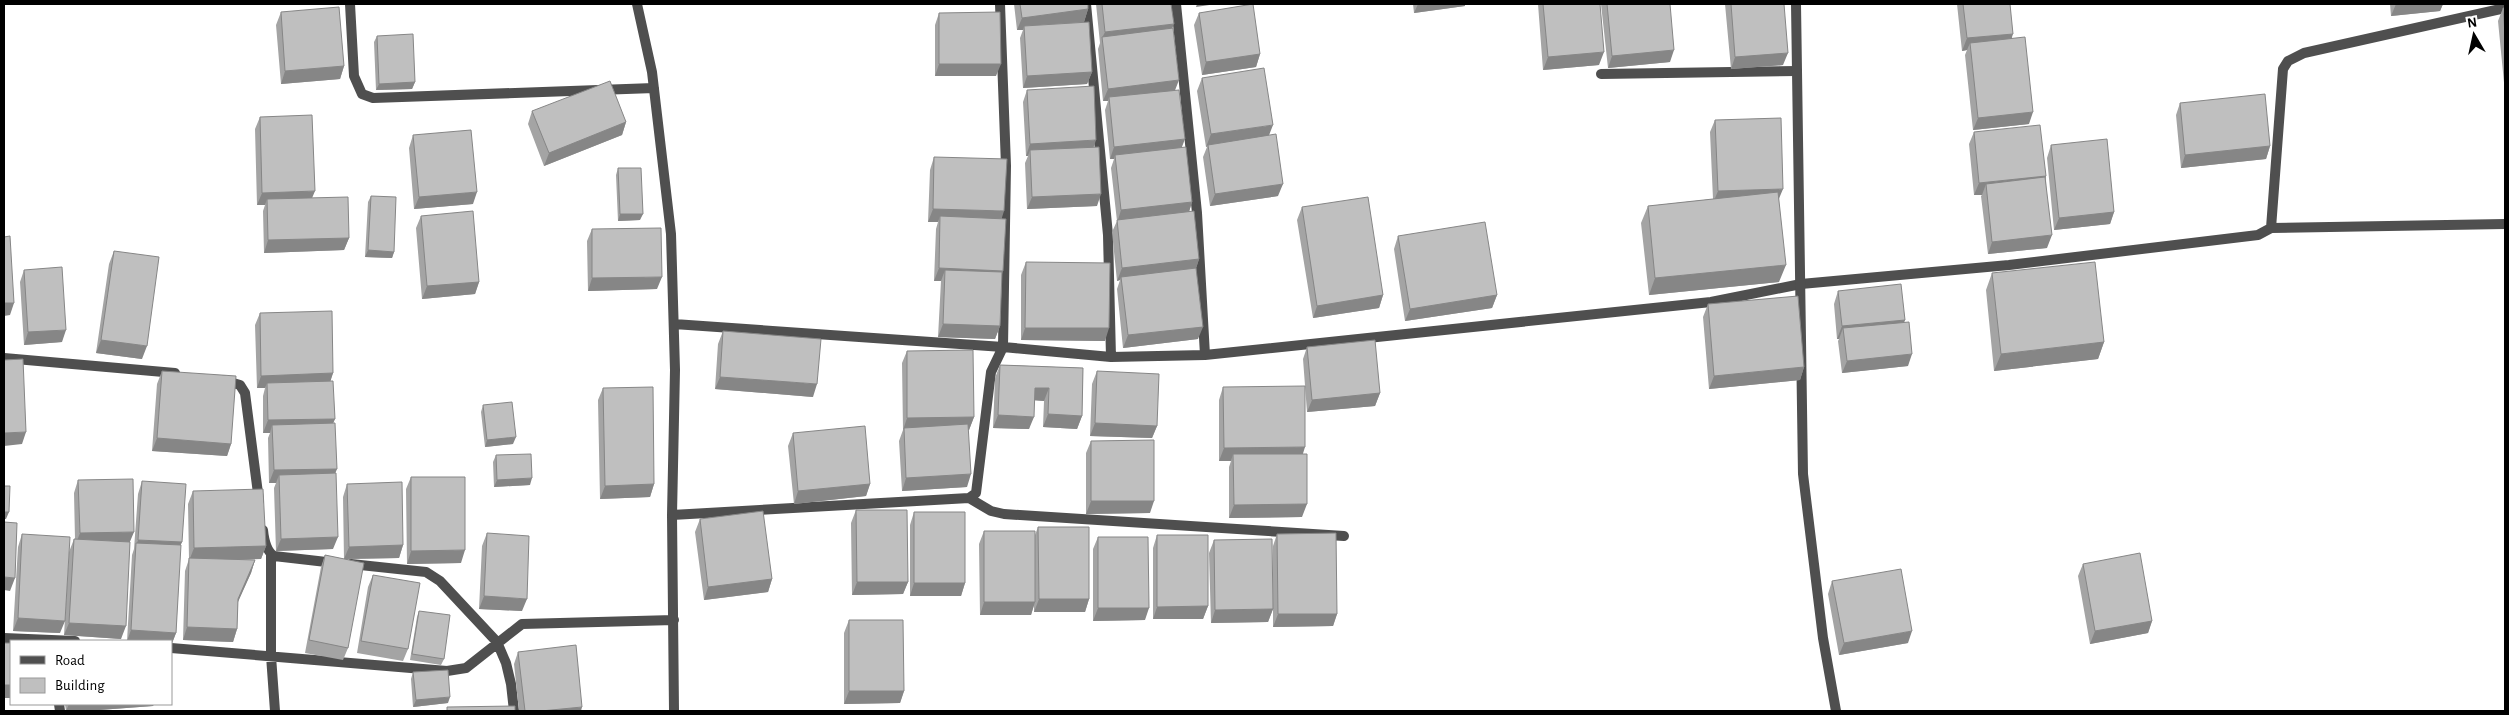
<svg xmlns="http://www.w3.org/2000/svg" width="2509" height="715" font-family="'Alegreya Sans',sans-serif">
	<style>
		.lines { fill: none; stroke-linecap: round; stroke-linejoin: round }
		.minor { stroke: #4f4f4f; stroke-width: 10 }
		.tertiary { stroke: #4f4f4f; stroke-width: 10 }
		.wall { fill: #a4a4a4 }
		.shaded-wall { fill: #868686 }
		.building { fill: #bfbfbf; stroke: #868686 }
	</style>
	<rect width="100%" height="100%" fill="#fff"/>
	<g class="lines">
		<!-- minor -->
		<path class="minor" d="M350 4 354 76 362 94 373 98 654 88
			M637 4 652 72 671 234 675 370 672 515 674 711
			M1601 74 1797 71
			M2271 228 2505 224
			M674 324 1003 347 1111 357 1108 235 1086 4
			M1205 355 1711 302 1801 284 2009 265 2258 235 2271 228 2283 69 2288 61 2304 53 2505 8
			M1111 357 1205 355 1197 213 1176 4
			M4 358 175 373
			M223 380 240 385 245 393 259 501
			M969 498 991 511 1004 514 1344 536
			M672 515 969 498 976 493 991 372 1003 347 1006 166 1000 4
			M263 530C264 540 266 551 274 556L335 563
			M271 555V656L275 711
			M351 564 426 572 440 581 497 642 506 663 511 684 514 711
			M4 638 75 641
			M171 648 447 671 466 668 522 624 674 620
			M59 704 60 711"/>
		<!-- tertiary -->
		<path class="tertiary" d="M1796 4 1803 474 1823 638 1836 711"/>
	</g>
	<!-- wall -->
	<path class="wall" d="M1014 4H1088V9L1084 22 1092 72 1087 84 1023 88 1020 38 1023 30H1017Z
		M1096 4H1171L1175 90 1182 147 1192 202 1189 212 1199 259 1196 268 1198 339 1123 348 1117 289 1120 280 1117 281 1112 232 1117 221 1111 168 1114 159H1110L1105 110 1108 101H1103L1098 49 1100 43Z
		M1413 4H1465V6L1414 13Z
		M1538 4H1600L1599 65 1543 70Z
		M1601 4H1670V62L1608 68Z
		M1725 4H1784L1783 65 1731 69Z
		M1957 4H2010L2012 38 2029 124 1973 130 1965 55 1967 50 1962 51Z
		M2390 4H2443L2440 11 2391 16Z
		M2503 8H2505V93L2498 21Z
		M281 12 344 66 340 79 281 84 276 25Z
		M939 13 996 76H935V25Z
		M1199 13 1260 54 1256 67 1202 75 1194 25Z
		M377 36 415 82 412 89 376 90 374 42Z
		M1202 78 1269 135 1278 196 1210 206 1203 157 1207 147H1206L1197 91Z
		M1027 90 1094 147 1097 206 1027 209 1025 163 1028 156H1026L1023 102Z
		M2180 103 2270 146 2266 159 2181 168 2176 115Z
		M532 111 626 122 622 135 544 166 528 124Z
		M260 117 312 198 349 238 344 250 264 253 263 211 265 205H257L255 129Z
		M1715 120 1779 200V282L1649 295 1641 223 1648 206 1713 199 1710 132Z
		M1974 132 2046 176 2047 248 1988 254 1981 196 1982 195H1974L1969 144Z
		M413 135 473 204 414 209 409 148Z
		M2051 145 2114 212 2110 224 2054 230 2047 158Z
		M934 157 1002 218V276L1000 326 995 339 938 337 941 281H934L936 229 938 222H928L930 170Z
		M618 168 640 220 618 221 616 175Z
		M371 196 394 252 392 258 365 257 368 202Z
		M1302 207 1383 295 1379 308 1313 318 1297 220Z
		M421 216 479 282 475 294 422 299 416 228Z
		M592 229 657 289 588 291 587 241Z
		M1398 236 1497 295 1492 308 1405 321 1394 249Z
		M114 251 142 359 96 353 109 264Z
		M1026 262 1105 341 1021 340V275Z
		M24 270 62 342 24 345 20 282Z
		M1992 273 2104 342 2098 359 1994 371 1986 290Z
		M1838 291 1905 320 1904 322 1908 366 1842 373 1838 341 1839 339H1837L1834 304Z
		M1708 304 1804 367 1800 380 1709 389 1703 317Z
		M260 313 333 373 330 381 335 473 333 549 276 551 274 488 276 483H269L268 438 270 433H263V396L265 388H257L255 325Z
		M723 331 813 397 715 389 718 344Z
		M1307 347 1380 393 1375 406 1307 412 1303 359Z
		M907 351 974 417 969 430H968L967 487 902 491 899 441 903 430 902 363Z
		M1000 365 1083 368 1082 416 1077 429 1043 427 1044 401 1034 400 1029 429 993 428 995 378Z
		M162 371 231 444 227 456 152 451 157 384Z
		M1097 371 1157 426 1152 438 1090 436 1092 384Z
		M1223 387 1303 454 1302 517 1229 518V467L1231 461H1219V400Z
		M603 388 654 484 650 497 600 499 598 400Z
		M483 405 513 444 485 447 481 412Z
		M793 433 870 484 866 496 794 504 788 446Z
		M1091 441 1150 513 1086 514V453Z
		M496 455 530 485 494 487 493 462Z
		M411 477 461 563 407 564 406 489Z
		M78 480 130 542 121 639 64 635 69 552 74 539H75L74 493Z
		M142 481 182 542 180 545 176 633 171 646V641H127L132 555 134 549 138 494Z
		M347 484 403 545 399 558 348 559V648L343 660 305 653 321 567 325 555 344 559 343 497Z
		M193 491 266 546 261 559H233L255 560 251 573 238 601 237 629 233 642 183 640 185 571 189 559 188 504Z
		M856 510 908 582 903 594 852 595 851 523Z
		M914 512 965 583 961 596H910V525Z
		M700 519 772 579 768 592 704 600 695 532Z
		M1038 527 1089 599 1085 612H1034V605L1031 615H980L979 544 984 531 1035 535Z
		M487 533 522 611 479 609 482 546Z
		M22 534 60 633 13 631 18 547Z
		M1277 534 1337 614 1333 626 1273 627V546Z
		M1157 535 1208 606 1203 619H1153V548Z
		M1098 537 1145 620 1093 621V549Z
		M1214 540 1273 609 1268 622 1211 623 1209 553Z
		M2083 564 2152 621 2148 633 2090 644 2078 576Z
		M373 575 408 649 403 661 357 653 368 587Z
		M1832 581 1908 643 1839 655 1828 594Z
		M419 611 444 659 441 665 410 660 417 617Z
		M849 620 904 691 900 703 844 704V633Z
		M518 652 581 711H519L514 664Z
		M413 672 448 703 413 707 411 679Z
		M65 704H154L153 706 86 711H66Z"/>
	<!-- shaded-wall -->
	<path class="shaded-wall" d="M1197 4H1216L1196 7Z
		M1418 4H1465V6L1414 13Z
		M2396 4H2443L2440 11 2391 16Z
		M1088 9 1084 22 1024 26 1023 30H1017L1022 18Z
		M1174 24 1169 36 1102 38 1105 32Z
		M2013 34 2009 46 1970 43 1967 50 1962 51 1967 38Z
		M1674 50 1670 62 1608 68 1612 56Z
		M1604 52 1599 65 1543 70 1548 57Z
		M1788 53 1783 65 1731 69 1735 57Z
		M1260 54 1256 67 1202 75 1206 62Z
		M939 64H1001L996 76H935Z
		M344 66 340 79 281 84 285 71Z
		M1092 72 1087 84 1023 88 1027 76Z
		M1179 80 1174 93 1109 97 1108 101H1103L1108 89Z
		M415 82 412 89 376 90 379 84Z
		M2033 112 2029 124 1973 130 1978 118Z
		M626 122 622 135 544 166 549 153Z
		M1273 125 1268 138 1208 145 1206 147 1211 134Z
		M1185 139 1180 152 1115 155 1114 159H1110L1114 147Z
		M1096 140 1092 152 1030 150 1028 156H1026L1030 144Z
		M2270 146 2266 159 2181 168 2185 155Z
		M2046 176 2041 188 1986 184 1982 195H1974L1979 183Z
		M1283 184 1278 196 1210 206 1215 194Z
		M1783 189 1778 201 1713 203 1718 191Z
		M315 191 310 203 267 199 265 205H257L262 193Z
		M477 192 473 204 414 209 419 197Z
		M1101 194 1097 206 1027 209 1032 197Z
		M1192 202 1188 215 1117 223 1121 210Z
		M933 209 1004 211 1000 224 940 216 938 222H928Z
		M2114 212 2110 224 2054 230 2059 218Z
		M620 214H643L640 220 618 221Z
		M2052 235 2047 248 1988 254 1992 242Z
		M349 238 344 250 264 253 268 240Z
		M368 250 394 252 392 258 365 257Z
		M1199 259 1195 272 1121 277 1120 280 1117 281 1122 268Z
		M1786 265 1779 282 1649 295 1655 278Z
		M939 268 1003 271 999 283 945 270 941 281H934Z
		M662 277 657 289 588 291 592 278Z
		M479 282 475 294 422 299 427 286Z
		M1383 295 1379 308 1313 318 1317 306Z
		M1497 295 1492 308 1405 321 1410 309Z
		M4 303H14L10 315 4 316Z
		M1905 320 1900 333 1843 328 1839 339H1837L1842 326Z
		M943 324 1000 326 995 339 938 337Z
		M1203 327 1198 339 1123 348 1128 335Z
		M1025 328H1109L1105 341 1021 340Z
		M66 330 62 342 24 345 28 332Z
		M101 340 147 346 142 359 96 353Z
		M2104 342 2098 359 1994 371 2001 354Z
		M1912 354 1908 366 1842 373 1847 361Z
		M1804 367 1800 380 1709 389 1714 376Z
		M333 373 329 386 267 383 265 388H257L261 376Z
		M720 377 817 384 813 397 715 389Z
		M1035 388H1049L1044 401 1030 400Z
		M1380 393 1375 406 1307 412 1312 400Z
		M1048 414 1082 416 1077 429 1043 427Z
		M998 415 1034 417 1029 429 993 428Z
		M974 417 969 430H904V428L903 430 907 418Z
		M335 419 330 431 272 425 270 433H263L268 420Z
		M1095 423 1157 426 1152 438 1090 436Z
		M26 432 22 444 4 446V433Z
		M516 437 513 444 485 447 487 440Z
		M157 438 231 444 227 456 152 451Z
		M1305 447 1301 460 1233 454 1231 461H1219L1224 448Z
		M337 469 332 481 279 475 276 483H269L274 470Z
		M971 474 967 487 902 491 906 478Z
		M532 478 530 485 494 487 497 480Z
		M654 484 650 497 600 499 605 486Z
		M870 484 866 496 794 504 798 491Z
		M1091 501H1154L1150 513 1086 514Z
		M1307 504 1302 517 1229 518 1234 505Z
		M4 512H9L6 519H4Z
		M134 532 129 544 75 546 80 533Z
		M338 537 333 549 276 551 281 539Z
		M138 540 182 542 177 554 136 546Z
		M403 545 399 558 344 559 349 547Z
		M266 546 261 559 189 561 194 548Z
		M465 550 461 563 407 564 411 551Z
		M255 560 251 573 234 611 238 599Z
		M4 577 15 578 10 591 4 590Z
		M772 579 768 592 704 600 708 587Z
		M857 582H908L903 594 852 595Z
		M914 583H965L961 596H910Z
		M484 596 527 599 522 611 479 609Z
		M1039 599H1089L1085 612H1034Z
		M984 602H1035L1031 615H980Z
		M1208 606 1203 619H1153L1157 607Z
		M1098 608H1149L1145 620 1093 621Z
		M1273 609 1268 622 1211 623 1215 610Z
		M1278 614H1337L1333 626 1273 627Z
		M18 618 65 621 60 633 13 631Z
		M2152 621 2148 633 2090 644 2095 631Z
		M69 623 126 626 121 639 64 635Z
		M187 627 237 629 233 642 183 640Z
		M131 630 176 633 171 646V641H127Z
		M1912 631 1908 643 1839 655 1844 643Z
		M4 685H11V698H4Z
		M849 691H904L900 703 844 704Z
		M450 697 448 703 413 707 416 700Z
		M69 704H154L153 706 86 711H66Z
		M582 707 581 711H541Z"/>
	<!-- building -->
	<path class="building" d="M1020 4H1088V9L1022 18Z
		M1102 4H1171L1174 24 1105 32Z
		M1253 4 1260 54 1206 62 1199 13Z
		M1543 4H1600L1604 52 1548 57Z
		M1607 4H1670L1674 50 1612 56Z
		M1731 4H1784L1788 53 1735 57Z
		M1963 4H2010L2013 34 1967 38Z
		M339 7 344 66 285 71 281 12Z
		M2503 8H2505V34Z
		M1000 12 1001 64H939V13Z
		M1089 22 1092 72 1027 76 1024 26Z
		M1173 28 1179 80 1108 89 1102 37Z
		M413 34 415 82 379 84 377 36Z
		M2025 37 2033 112 1978 118 1970 43Z
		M1264 68 1273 125 1211 134 1202 78Z
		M610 81 626 122 549 153 532 111Z
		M1094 86 1096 140 1030 144 1027 90Z
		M1179 90 1185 139 1114 147 1109 97Z
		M2265 94 2270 146 2185 155 2180 103Z
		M312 115 315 191 262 193 260 117Z
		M1781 118 1783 189 1718 191 1715 120Z
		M2040 125 2046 176 1979 183 1974 132Z
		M471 130 477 192 419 197 413 135Z
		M1276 134 1283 184 1215 194 1208 145Z
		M2107 139 2114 212 2059 218 2051 145Z
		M1099 147 1101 194 1032 197 1030 150Z
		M1186 147 1192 202 1121 210 1115 155Z
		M934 157 1007 159 1004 211 933 209Z
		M618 168H641L643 214H620Z
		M2045 177 2052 235 1992 242 1986 184Z
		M1778 192 1786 265 1655 278 1648 206Z
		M371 196 396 197 394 252 368 250Z
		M348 197 349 238 268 240 267 199Z
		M1368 197 1383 295 1317 306 1302 207Z
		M473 211 479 282 427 286 421 216Z
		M1194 211 1199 259 1122 268 1117 220Z
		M940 216 1006 219 1003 271 939 268Z
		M1485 222 1497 295 1410 309 1398 236Z
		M661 228 662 277 592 278V229Z
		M10 236 14 303H4V237Z
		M114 251 159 257 147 346 101 340Z
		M1026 262 1110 263 1109 328H1025Z
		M2095 262 2104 342 2001 354 1992 273Z
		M62 267 66 330 28 332 24 270Z
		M1196 268 1203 327 1128 335 1121 277Z
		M945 270 1002 272 1000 326 943 324Z
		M1901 284 1905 320 1842 326 1838 291Z
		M1798 296 1804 367 1714 376 1708 304Z
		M332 311 333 373 261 376 260 313Z
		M1909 322 1912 354 1847 361 1843 328Z
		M723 331 821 339 817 384 720 377Z
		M1375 340 1380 393 1312 400 1307 347Z
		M973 350 974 417 907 418V351Z
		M23 359 26 432 4 433V360Z
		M1000 365 1083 368 1082 416 1048 414 1049 388H1035L1034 417 998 415Z
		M162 371 236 376 231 444 157 438Z
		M1097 371 1159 374 1157 426 1095 423Z
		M333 381 335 419 268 420 267 383Z
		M1305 386V447L1224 448 1223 387Z
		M653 387 654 484 605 486 603 388Z
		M512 402 516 437 487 440 483 405Z
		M335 423 337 469 274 470 272 425Z
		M968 424 971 474 906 478 904 428Z
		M865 426 870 484 798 491 793 433Z
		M1154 440V501H1091V441Z
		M531 454 532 478 497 480 496 455Z
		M1233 454H1307V504L1234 505Z
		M336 473 338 537 281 539 279 475Z
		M411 477H465V550L411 551Z
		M133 479 134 532 80 533 78 480Z
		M142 481 186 484 182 542 138 540Z
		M402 482 403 545 349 547 347 484Z
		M4 486H10L9 512H4Z
		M263 489 266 546 194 548 193 491Z
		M856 510H907L908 582H857Z
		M763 511 772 579 708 587 700 519Z
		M914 512H965V583H914Z
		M4 522 17 523 15 578 4 577Z
		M1038 527H1089V599H1039Z
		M984 531H1035V602H984Z
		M487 533 529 536 527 599 484 596Z
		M1336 533 1337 614H1278L1277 534Z
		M22 534 70 537 65 621 18 618Z
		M1157 535H1208V606L1157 607Z
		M1098 537H1148L1149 608H1098Z
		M74 539 130 542 126 626 69 623Z
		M1272 539 1273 609 1215 610 1214 540Z
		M136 543 181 545 176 633 131 630Z
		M2140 553 2152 621 2095 631 2083 564Z
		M325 555 364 563 348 648 309 640Z
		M189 558 255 560 238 599 237 629 187 627Z
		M1901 569 1912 631 1844 643 1832 581Z
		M373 575 420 583 408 649 361 641Z
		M419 611 450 615 444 659 412 654Z
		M849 620H903L904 691H849Z
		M4 643H11V685H4Z
		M576 645 582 707 541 711H525L518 652Z
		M448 670 450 697 416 700 413 672Z
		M515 706V711H447V707Z"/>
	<!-- border -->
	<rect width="2509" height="715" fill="none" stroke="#000000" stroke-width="10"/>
	<!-- legend -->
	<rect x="10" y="640" width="162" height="65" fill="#ffffff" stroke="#999999"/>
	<rect x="20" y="656" width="25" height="8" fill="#4f4f4f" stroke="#999999"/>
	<text x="55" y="665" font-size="15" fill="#000000">Road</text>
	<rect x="20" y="678" width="25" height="15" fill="#bfbfbf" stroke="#999999"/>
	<text x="55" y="690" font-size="15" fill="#000000">Building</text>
	<!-- north arrow -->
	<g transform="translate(2474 35) rotate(351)" stroke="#ffffff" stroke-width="4" paint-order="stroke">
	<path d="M0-4L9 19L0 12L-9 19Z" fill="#000000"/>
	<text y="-8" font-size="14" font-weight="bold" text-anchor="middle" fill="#000000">N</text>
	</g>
</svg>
